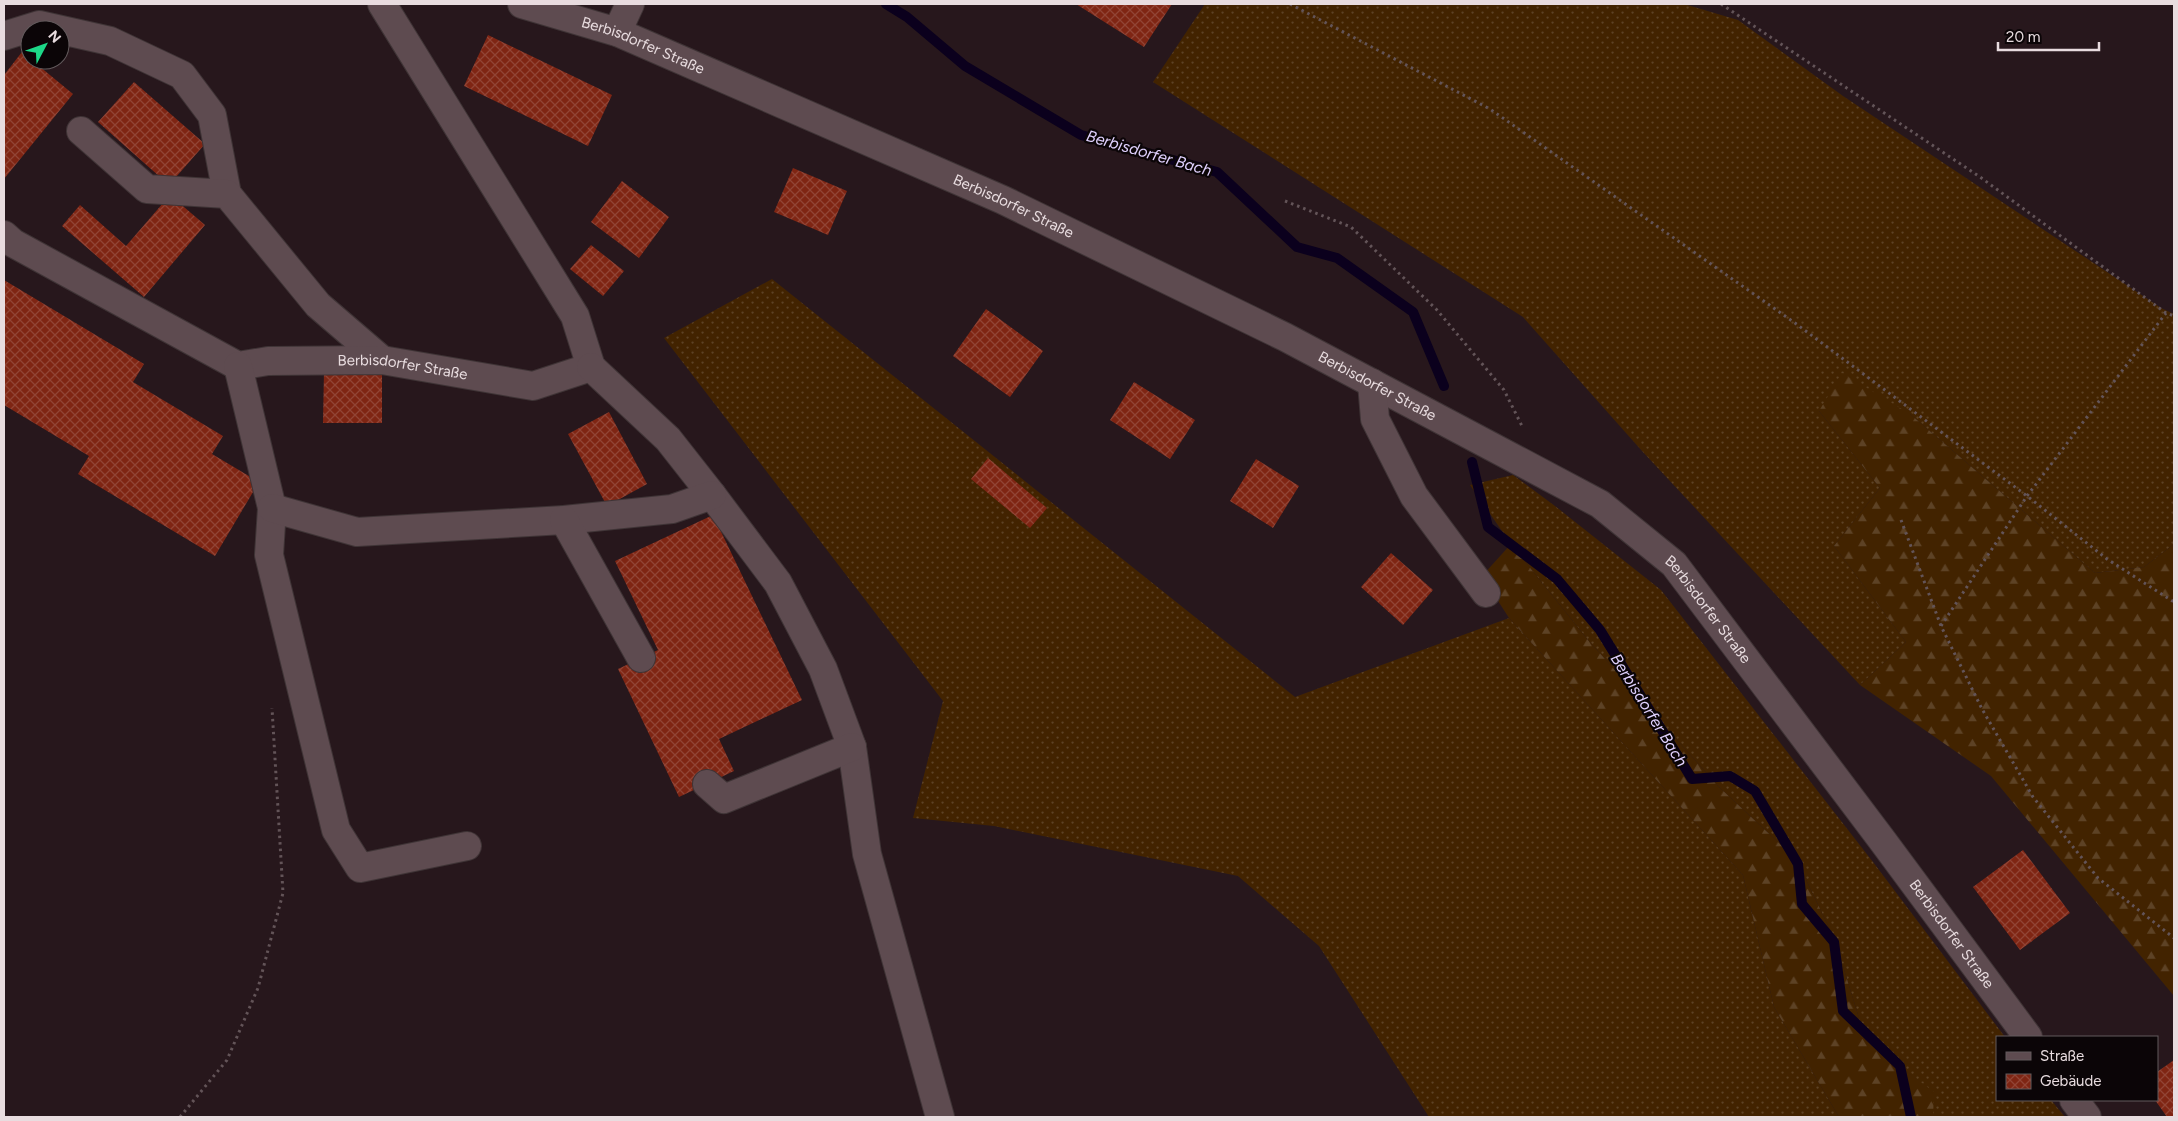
<svg xmlns="http://www.w3.org/2000/svg" width="2178" height="1121" font-family="Figtree,sans-serif">
	<style>
		.grass { fill: url(#grass-dots) }
		.forest { fill: url(#forest-firs) }
		.lines { fill: none; stroke-linecap: round; stroke-linejoin: round }
		.stream { stroke: #0b001d; stroke-width: 10 }
		.building { fill: url(#building-cross-hatch) }
		.minor-casing { stroke: #3f3436; stroke-width: 30 }
		.path { stroke: #635458; stroke-width: 3; stroke-dasharray: 2.5 4; stroke-linecap: butt }
		.minor { stroke: #5e4b50; stroke-width: 28 }
		.labels { text-anchor: middle; dominant-baseline: central; stroke-width: 4.5; stroke-linejoin: round; paint-order: stroke }
		.street-label { font-size: 15px; fill: #e8dcdf; stroke: #0b0507 }
		.water-label { font-size: 16px; font-style: italic; fill: #e0d1fe; stroke: #0b0507 }
	</style>
	<defs>
		<pattern id="grass-dots" width="8" height="8" patternUnits="userSpaceOnUse" patternTransform="scale(1.25)"><rect width="8" height="8" fill="#422300"/><path d="M2 2h.1M6 6h.1" fill="none" stroke="#5d4225" stroke-width="1.8" stroke-linecap="round"/></pattern>
		<pattern id="forest-firs" width="22" height="20" patternUnits="userSpaceOnUse" patternTransform="scale(1.25)"><rect width="22" height="20" fill="#422300"/><path d="M5 1l3.5 6h-7zM16 11l3.5 6h-7z" fill="#5d4225"/></pattern>
		<pattern id="building-cross-hatch" width="8" height="8" patternUnits="userSpaceOnUse" patternTransform="scale(1.25)"><rect width="8" height="8" fill="#7f2513"/><path d="M0 0l8 8M0 8l8-8" fill="none" stroke="#914435"/></pattern>
	</defs>
	<rect width="100%" height="100%" fill="#27171c"/>
	<!-- grass -->
	<path class="grass" d="M1205 4H1684L1738 20 1843 96 2161 308 2174 314V544L2144 567 2095 573 1910 414 1819 411 1880 488 1834 546 1906 642 1860 685 1642 451 1523 317 1153 82Z
		M772 279 1295 697 1509 618 1743 875 1774 1007 1839 1117H1429L1319 946 1238 876 994 826 913 818 943 701 664 338Z
		M1513 475 1555 506 1661 590 1873 862 2005 1037H1997V1100H2051L2065 1117H1933V1092L1866 1041 1835 940 1796 859 1719 787 1588 640 1511 544 1470 485Z"/>
	<!-- forest -->
	<path class="forest" d="M1842 373 1910 414 2095 573 2144 567 2174 544V996L1991 776 1860 685 1906 642 1834 546 1880 488 1819 411Z
		M1511 544 1588 640 1719 787 1796 859 1835 940 1866 1041 1934 1092 1933 1117H1839L1774 1007 1743 875 1509 618 1482 576Z"/>
	<g class="lines">
		<!-- stream -->
		<path class="stream" d="M886 4 907 17 965 66 1081 135 1217 172 1297 247 1337 258 1413 312 1444 386
			M1472 462 1488 527 1557 579 1600 630 1692 779 1730 776 1755 791 1798 864 1802 904 1834 942 1843 1011 1900 1066 1911 1117"/>
	</g>
	<!-- building -->
	<path class="building" d="M1076 4H1172L1144 47Z
		M488 35 612 95 588 146 464 86Z
		M22 52 73 94 4 179V75Z
		M134 82 205 144 169 185 98 122Z
		M793 168 847 191 828 235 774 212Z
		M622 181 669 217 639 258 591 222Z
		M170 195 205 225 144 297 62 226 80 205 126 246Z
		M591 245 624 271 603 296 570 269Z
		M4 280 144 364 133 382 223 436 212 454 259 482 215 556 78 474 89 456 4 405Z
		M986 309 1043 351 1010 397 953 356Z
		M324 371H382V423H323Z
		M1134 382 1195 420 1170 459 1110 420Z
		M609 412 647 484 607 506 568 434Z
		M988 458 1047 508 1030 528 971 479Z
		M1256 459 1299 486 1273 528 1230 501Z
		M713 515 802 700 719 739 734 771 679 797 618 669 658 650 615 561Z
		M1391 553 1433 590 1403 625 1361 587Z
		M2023 850 2070 913 2020 950 1973 887Z
		M2174 1060V1117H2167L2155 1100H2157V1072Z"/>
	<g class="lines">
		<defs>
			<g id="minor">
				<path id="s1" d="M522 4 617 32 1003 200 1285 337 1600 504 1674 564 1882 840 2028 1037"/>
				<path d="M617 32 630 4"/>
				<path d="M4 36 39 25 110 41 182 75 212 115 227 194"/>
				<path d="M81 131 147 189 227 194 318 305 382 360"/>
				<path id="s2" d="M4 235 13 243 238 366 268 361 382 360 533 386 591 367 575 316 382 4"/>
				<path d="M238 366 272 508 269 555 336 830 360 868 467 846"/>
				<path d="M591 367 668 439 712 495 778 583 823 669 852 747 867 854 940 1117"/>
				<path d="M1372 383 1375 419 1414 496 1486 593"/>
				<path d="M272 508 357 532 564 520 672 509 712 495"/>
				<path d="M564 520 641 658"/>
				<path d="M707 784 724 799 852 747"/>
				<path d="M2074 1100 2087 1117"/>
			</g>
		</defs>
		<!-- minor casing -->
		<use href="#minor" class="minor-casing"/>
		<!-- path -->
		<path class="path" d="M1290 4 1490 109 1795 323 2027 496 2107 559 2174 602
			M1721 4 1980 177 2166 313 2174 316
			M1285 201 1351 227 1437 310 1504 390 1522 426
			M1901 520 1941 626 1982 709 2033 797 2098 878 2174 938
			M1941 626 2027 496 2166 313
			M180 1117 227 1060 258 988 283 893 272 708"/>
		<!-- minor -->
		<use href="#minor" class="minor"/>
	</g>
	<g class="labels">
		<!-- street labels -->
		<g class="street-label">
			<text stroke="none"><textPath href="#s1" startOffset="128">Berbisdorfer Straße</textPath></text>
			<text stroke="none"><textPath href="#s1" startOffset="532">Berbisdorfer Straße</textPath></text>
			<text stroke="none"><textPath href="#s2" startOffset="434">Berbisdorfer Straße</textPath></text>
			<text stroke="none"><textPath href="#s1" startOffset="938">Berbisdorfer Straße</textPath></text>
			<text stroke="none"><textPath href="#s1" startOffset="1342">Berbisdorfer Straße</textPath></text>
			<text stroke="none"><textPath href="#s1" startOffset="1748">Berbisdorfer Straße</textPath></text>
		</g>
		<!-- water labels -->
		<g class="water-label">
			<text transform="translate(1149 153) rotate(16)">Berbisdorfer Bach</text>
			<text transform="translate(1649 710) rotate(58)">Berbisdorfer Bach</text>
		</g>
	</g>
	<!-- border -->
	<rect width="2178" height="1121" fill="none" stroke="#e8dcdf" stroke-width="10"/>
	<!-- legend -->
	<rect x="1996" y="1036" width="162" height="65" fill="#0b0507" stroke="#635b5d"/>
	<rect x="2006" y="1052" width="25" height="8" fill="#5e4b50" stroke="#635b5d"/>
	<text x="2040" y="1061" font-size="15" fill="#e8dcdf">Straße</text>
	<rect x="2006" y="1074" width="25" height="15" fill="url(#building-cross-hatch)" stroke="#635b5d"/>
	<text x="2040" y="1086" font-size="15" fill="#e8dcdf">Gebäude</text>
	<!-- north arrow -->
	<g transform="translate(45 45) rotate(49)"><circle r="24" fill="#0b0507" stroke="#635b5d"/>
	<path d="M0-4L9 19L0 12L-9 19Z" fill="#1dd888"/>
	<text y="-8" font-size="14" font-weight="bold" text-anchor="middle" fill="#e8dcdf">N</text>
	</g>
	<!-- scale -->
	<path d="M1998 42v8h101v-8" fill="none" stroke="#e8dcdf" stroke-width="2.5"/>
	<text x="2006" y="42" font-size="15" fill="#e8dcdf" stroke="#0b0507" stroke-width="4" paint-order="stroke">20 m</text>
</svg>
